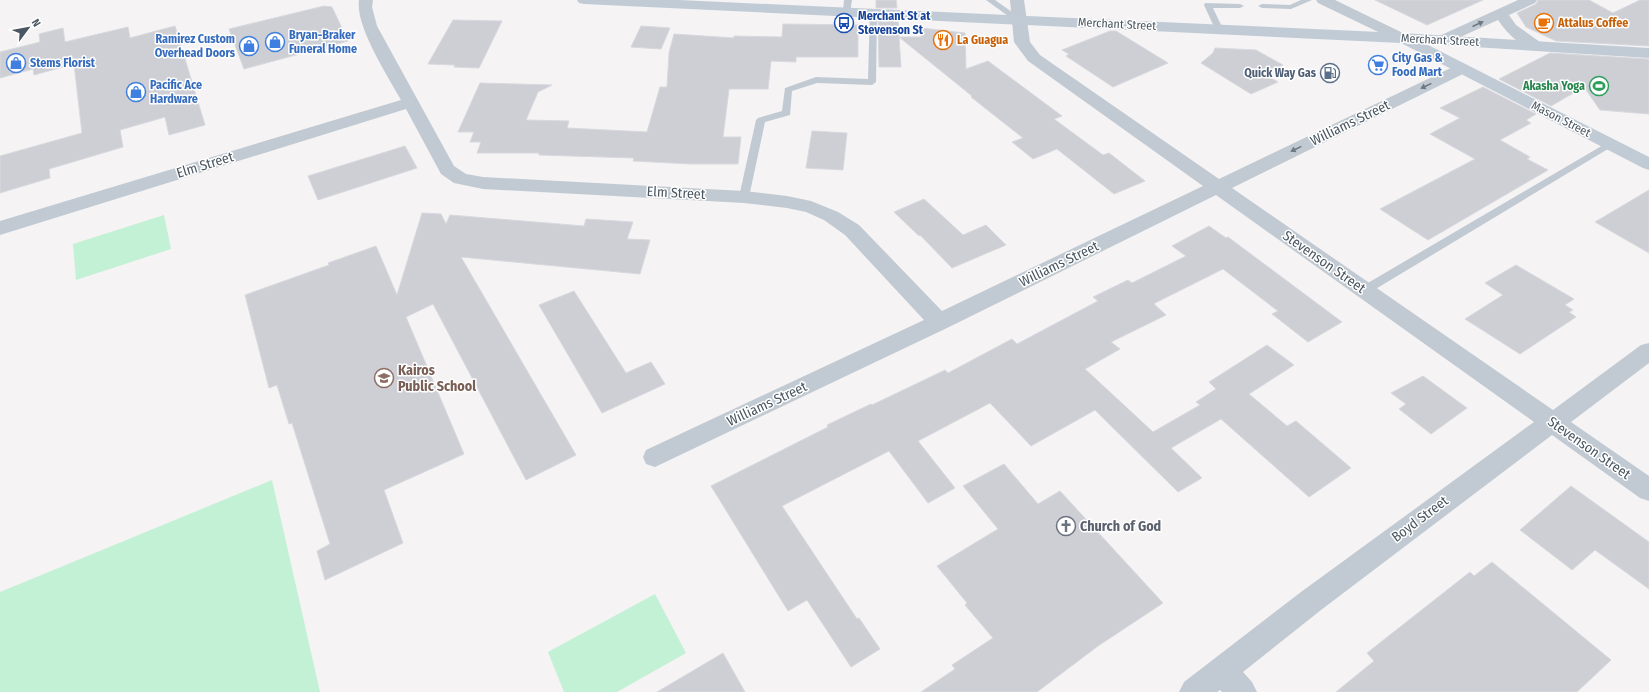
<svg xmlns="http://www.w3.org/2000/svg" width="1649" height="692" font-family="'Fira Sans Condensed',sans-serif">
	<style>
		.green { fill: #c3f1d5 }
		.building { fill: #cdcfd5; stroke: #d7d9de }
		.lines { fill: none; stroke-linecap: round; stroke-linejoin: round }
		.lane { fill: #c1cad2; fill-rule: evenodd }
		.street { fill: #c1cad2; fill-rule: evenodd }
		.secondary { fill: #c1cbd6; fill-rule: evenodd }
		.oneway { fill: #6e7983 }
		.labels { text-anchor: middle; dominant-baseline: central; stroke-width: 3; stroke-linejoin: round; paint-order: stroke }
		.far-transit-label { font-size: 12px; font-weight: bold; fill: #164399; stroke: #fff; text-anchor: start }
		.far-food-label { font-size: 12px; font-weight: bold; fill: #c56008; stroke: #fff; text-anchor: start }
		.far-street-label { font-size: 12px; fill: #4a5661; stroke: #fff }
		.far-shop-label { font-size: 12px; font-weight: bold; fill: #366cbe; stroke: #fff; text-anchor: start }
		.far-service-label { font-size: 12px; font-weight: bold; fill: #4e5e75; stroke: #fff; text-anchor: end }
		.far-leisure-label { font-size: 12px; font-weight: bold; fill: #27864d; stroke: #fff; text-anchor: end }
		.street-label { font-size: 14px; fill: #4a5661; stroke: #fff }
		.education-label { font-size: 14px; font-weight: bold; fill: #785e54; stroke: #fff; text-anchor: start }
		.worship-label { font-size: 14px; font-weight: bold; fill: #5b616d; stroke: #fff; text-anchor: start }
	</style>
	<rect width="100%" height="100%" fill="#f5f3f3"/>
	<!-- green -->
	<path class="green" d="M164 215 171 249 76 280 73 244Z
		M272 480 320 692H0V592Z
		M655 594 686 653 617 692H564L548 652Z"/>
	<!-- building -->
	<path class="building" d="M876 0H896L897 8H876Z
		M1375 0H1483L1427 25Z
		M1538 0H1589L1613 13 1640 0H1649V46L1556 41 1526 27 1517 13 1536 4Z
		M324 6 332 7 348 41 244 69 229 29Z
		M453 20 502 21 479 68 454 67 455 65 428 64Z
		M878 20H898L899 37H921V28L965 33 966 69 988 61 1062 116 1054 119 1103 155 1109 153 1145 181 1114 194 1057 149 1033 159 1012 142 1023 138 971 97 972 96 899 37 901 67H879Z
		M783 24 858 25V57H796V62L771 61 768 89H729L723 137H741L738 164H691L633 161 634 158 539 155V153H477L481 142H470L474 132H458L480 83 552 85 538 92 526 120 569 121 567 128 647 132 660 87H667L669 53 674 34 734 38V36L782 37Z
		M175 26 205 125 169 135 165 117 120 130 123 147 49 169 50 178 0 193V156L82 133 74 64 34 75 33 69 0 78V52L40 42 39 34 63 28 65 42 128 27 130 38Z
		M641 26 670 28 661 49 631 47Z
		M1110 31H1116L1168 63 1113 87 1066 56 1069 54 1062 50Z
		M1215 48 1256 50 1283 65 1264 74 1278 82 1251 94 1201 63 1213 53Z
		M1550 53 1649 59V114L1600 110 1584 87 1551 106 1499 79Z
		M1483 87 1536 114 1526 120 1531 123 1500 140 1530 157 1527 159 1548 170 1428 240 1380 209 1475 159 1430 134 1460 118 1440 108Z
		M812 131 847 133 843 170 806 168Z
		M405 146 417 168 318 200 308 176Z
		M1649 190V253L1595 222Z
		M924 199 963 235 986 225 1006 245 952 268 920 235 919 236 894 212Z
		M422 213 441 214 446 224 450 215 584 226 586 219 633 222 627 239 650 240 640 274 461 257 576 455 526 480 433 304 406 317 464 454 384 490 403 543 325 580 317 551 330 544 292 423 289 424 277 385 269 388 245 295 329 265 328 263 376 246 397 295Z
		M1209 226 1226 238 1228 237 1342 322 1308 342 1272 314 1278 311 1223 269 1155 303 1154 304 1166 315 1111 342 1120 349 1085 369 1153 432 1200 405 1196 402 1216 389 1209 382 1267 345 1294 365 1249 394 1287 426 1296 421 1351 468 1309 497 1221 419 1171 448 1202 478 1178 492 1095 410 1031 446 990 403 918 441 955 488 928 503 889 451 782 506 857 619 859 618 880 649 851 667 807 600 788 611 711 486 828 427 827 425 871 404 872 405 945 370 948 373 1012 339 1017 344 1098 301 1093 297 1128 280 1132 283 1186 256 1172 246Z
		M1516 265 1574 299 1565 305 1573 310 1569 312 1576 317 1520 354 1465 319 1503 295 1485 283Z
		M574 291 626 373 651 362 665 384 602 413 539 305Z
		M1423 376 1467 408 1431 434 1399 409 1406 404 1391 393Z
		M1004 464 1038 504 1060 491 1163 603 1098 646 1037 692H921L955 669 952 665 993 638 965 605 967 603 937 566 998 529 963 486Z
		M1571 486 1649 542V589L1595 550 1572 570 1520 530Z
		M1492 562 1611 660 1577 692H1336L1374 661 1367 653 1470 572 1474 576Z
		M723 653 745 692H657Z"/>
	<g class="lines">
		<!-- lane -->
		<path class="lane" d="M844 0H852L850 13H844L843 11Z
			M986 0H995L1022 19 1018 21H1015Z
			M1301 0H1312L1291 9 1262 8 1258 6 1262 4 1290 5Z
			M1205 3 1240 4 1244 6 1240 8H1213L1223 29 1219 31 1215 29 1204 5Z
			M870 10H876L877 12 876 82 872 85 817 83 792 91 790 115 765 122 749 197 748 199H740L739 197 756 120 758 118 782 111 785 88 816 77 868 79Z
			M1610 141 1615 144 1613 146 1369 293H1361L1359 290 1361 287Z"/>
		<!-- street -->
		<path class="street" d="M359 0H373L372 7 377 26 454 166 466 174 483 177 744 191 787 196 811 201 838 212 859 225 942 311 1203 186 1028 61 1014 42 1010 0H1024L1030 42 1040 55 1219 179 1455 66 1461 64 1467 66 1469 69 1467 72 1232 188 1553 410 1641 345 1649 343V363L1571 422 1649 476V501L1640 498 1552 435 1321 610 1243 672 1252 682 1257 692H1222L1220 690 1217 692H1179L1184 682 1301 592 1534 422 1216 195 947 328 655 467 646 464 643 457 646 450 924 320 845 235 824 220 806 212 787 208 744 203 483 189 454 183 441 174 406 109 0 235V221L401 100C388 76 355 26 359 0Z
			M1316 0H1335L1407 35 1410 38 1407 41 1402 43 1397 41 1318 3Z
			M1518 0H1537L1535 3 1509 15 1516 25 1540 42 1542 45 1540 48C1524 52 1506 32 1498 20L1447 43 1442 45 1437 43 1434 40 1437 37Z"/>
		<!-- secondary -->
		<path class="secondary" d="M577 0H679L1402 33 1649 48V58L1426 44 1649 157V170L1643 168 1401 43 584 4 579 3Z"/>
	</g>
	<!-- one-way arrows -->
	<defs><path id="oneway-solid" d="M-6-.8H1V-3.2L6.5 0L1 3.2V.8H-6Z"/></defs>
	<g class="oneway">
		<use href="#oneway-solid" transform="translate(1478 24) rotate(-24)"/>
		<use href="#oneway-solid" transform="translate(1426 86) rotate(154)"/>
		<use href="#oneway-solid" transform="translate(1296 149) rotate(154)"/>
	</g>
	<!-- icons -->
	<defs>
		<symbol id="bus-ring" viewBox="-11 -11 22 22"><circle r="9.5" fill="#fff" stroke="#1a4fb4" stroke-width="1.5"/><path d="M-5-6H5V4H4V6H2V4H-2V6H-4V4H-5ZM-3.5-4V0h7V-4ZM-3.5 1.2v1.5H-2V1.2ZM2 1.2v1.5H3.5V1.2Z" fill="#1a4fb4"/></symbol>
		<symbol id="cafe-ring" viewBox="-11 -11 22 22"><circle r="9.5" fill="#fff" stroke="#e8710a" stroke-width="1.5"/><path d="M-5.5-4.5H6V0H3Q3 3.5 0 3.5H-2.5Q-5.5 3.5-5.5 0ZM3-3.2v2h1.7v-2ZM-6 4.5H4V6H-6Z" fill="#e8710a"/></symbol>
		<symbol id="restaurant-ring" viewBox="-11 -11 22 22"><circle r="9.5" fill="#fff" stroke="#e8710a" stroke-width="1.5"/><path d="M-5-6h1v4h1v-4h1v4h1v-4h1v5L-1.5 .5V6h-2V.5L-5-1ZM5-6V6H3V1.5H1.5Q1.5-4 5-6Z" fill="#e8710a"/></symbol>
		<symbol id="shop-ring" viewBox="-11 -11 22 22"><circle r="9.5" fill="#fff" stroke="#3f7fe0" stroke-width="1.5"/><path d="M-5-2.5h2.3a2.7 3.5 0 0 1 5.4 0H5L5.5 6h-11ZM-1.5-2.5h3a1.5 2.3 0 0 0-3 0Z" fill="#3f7fe0"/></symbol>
		<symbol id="supermarket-ring" viewBox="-11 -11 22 22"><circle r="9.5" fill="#fff" stroke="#3f7fe0" stroke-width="1.5"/><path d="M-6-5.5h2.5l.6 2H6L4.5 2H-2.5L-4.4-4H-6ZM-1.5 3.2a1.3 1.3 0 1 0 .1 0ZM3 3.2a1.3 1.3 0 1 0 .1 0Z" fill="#3f7fe0"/></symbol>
		<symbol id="fuel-ring" viewBox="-11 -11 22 22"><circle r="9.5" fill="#fff" stroke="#5c6f8a" stroke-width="1.5"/><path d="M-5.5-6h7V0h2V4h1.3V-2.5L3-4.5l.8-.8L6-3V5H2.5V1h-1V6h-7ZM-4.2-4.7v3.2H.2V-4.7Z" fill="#5c6f8a"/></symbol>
		<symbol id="stadium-ring" viewBox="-11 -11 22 22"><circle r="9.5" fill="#fff" stroke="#2e9e5b" stroke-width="1.5"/><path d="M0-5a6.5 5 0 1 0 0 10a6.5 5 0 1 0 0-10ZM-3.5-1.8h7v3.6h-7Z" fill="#2e9e5b"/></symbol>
		<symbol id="school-ring" viewBox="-11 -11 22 22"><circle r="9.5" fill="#fff" stroke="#8d6e63" stroke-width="1.5"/><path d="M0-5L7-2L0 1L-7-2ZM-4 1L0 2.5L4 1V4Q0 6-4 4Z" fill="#8d6e63"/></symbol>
		<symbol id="church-ring" viewBox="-11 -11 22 22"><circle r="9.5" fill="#fff" stroke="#6b7280" stroke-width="1.5"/><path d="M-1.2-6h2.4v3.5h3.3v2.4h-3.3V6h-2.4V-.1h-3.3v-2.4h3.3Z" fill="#6b7280"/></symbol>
	</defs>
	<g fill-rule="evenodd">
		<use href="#bus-ring" x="833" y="12" width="22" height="22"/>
		<use href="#cafe-ring" x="1533" y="12" width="22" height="22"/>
		<use href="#restaurant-ring" x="932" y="29" width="22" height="22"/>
		<use href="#shop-ring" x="264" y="31" width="22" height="22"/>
		<use href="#shop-ring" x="238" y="35" width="22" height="22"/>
		<use href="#shop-ring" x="5" y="52" width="22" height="22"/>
		<use href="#supermarket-ring" x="1367" y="54" width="22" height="22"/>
		<use href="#fuel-ring" x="1319" y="62" width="22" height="22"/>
		<use href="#stadium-ring" x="1588" y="75" width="22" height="22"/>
		<use href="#shop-ring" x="125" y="81" width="22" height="22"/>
		<use href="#school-ring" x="373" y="367" width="22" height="22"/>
		<use href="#church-ring" x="1055" y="515" width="22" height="22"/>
	</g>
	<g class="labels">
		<!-- far-transit labels -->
		<g class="far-transit-label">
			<text x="858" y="16">Merchant St at<tspan x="858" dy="14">Stevenson St</tspan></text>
		</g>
		<!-- far-food labels -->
		<g class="far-food-label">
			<text x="1558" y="23">Attalus Coffee</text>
			<text x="957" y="40">La Guagua</text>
		</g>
		<!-- far-street labels -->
		<g class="far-street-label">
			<text transform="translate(1117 24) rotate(3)">Merchant Street</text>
			<text transform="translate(1440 40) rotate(3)">Merchant Street</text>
			<text transform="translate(1561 119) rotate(27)">Mason Street</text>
		</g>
		<!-- far-shop labels -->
		<g class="far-shop-label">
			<text x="289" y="35">Bryan-Braker<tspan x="289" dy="14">Funeral Home</tspan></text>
			<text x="235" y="39" text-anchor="end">Ramirez Custom<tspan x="235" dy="14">Overhead Doors</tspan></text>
			<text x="1392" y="58">City Gas &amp;<tspan x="1392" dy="14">Food Mart</tspan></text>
			<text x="30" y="63">Stems Florist</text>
			<text x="150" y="85">Pacific Ace<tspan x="150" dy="14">Hardware</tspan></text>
		</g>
		<!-- far-service labels -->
		<g class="far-service-label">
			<text x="1316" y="73">Quick Way Gas</text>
		</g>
		<!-- far-leisure labels -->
		<g class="far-leisure-label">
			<text x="1585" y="86">Akasha Yoga</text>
		</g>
		<!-- street labels -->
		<g class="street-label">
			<text transform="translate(1350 123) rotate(-26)">Williams Street</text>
			<text transform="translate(205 165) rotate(-17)">Elm Street</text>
			<text transform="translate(676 193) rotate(3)">Elm Street</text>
			<text transform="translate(1324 262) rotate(35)">Stevenson Street</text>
			<text transform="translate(1059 264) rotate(-26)">Williams Street</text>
			<text transform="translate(767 404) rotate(-25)">Williams Street</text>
			<text transform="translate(1589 448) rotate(35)">Stevenson Street</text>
			<text transform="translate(1420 519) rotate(-37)">Boyd Street</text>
		</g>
		<!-- education labels -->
		<g class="education-label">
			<text x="398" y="370">Kairos<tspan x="398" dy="16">Public School</tspan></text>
		</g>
		<!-- worship labels -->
		<g class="worship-label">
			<text x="1080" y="526">Church of God</text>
		</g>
	</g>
	<!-- north arrow -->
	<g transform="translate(28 28) rotate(58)" stroke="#ffffff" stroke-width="3" paint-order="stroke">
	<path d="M0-3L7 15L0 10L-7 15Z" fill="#4a5661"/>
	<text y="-6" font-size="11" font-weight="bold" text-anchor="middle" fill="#4a5661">N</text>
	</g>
</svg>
